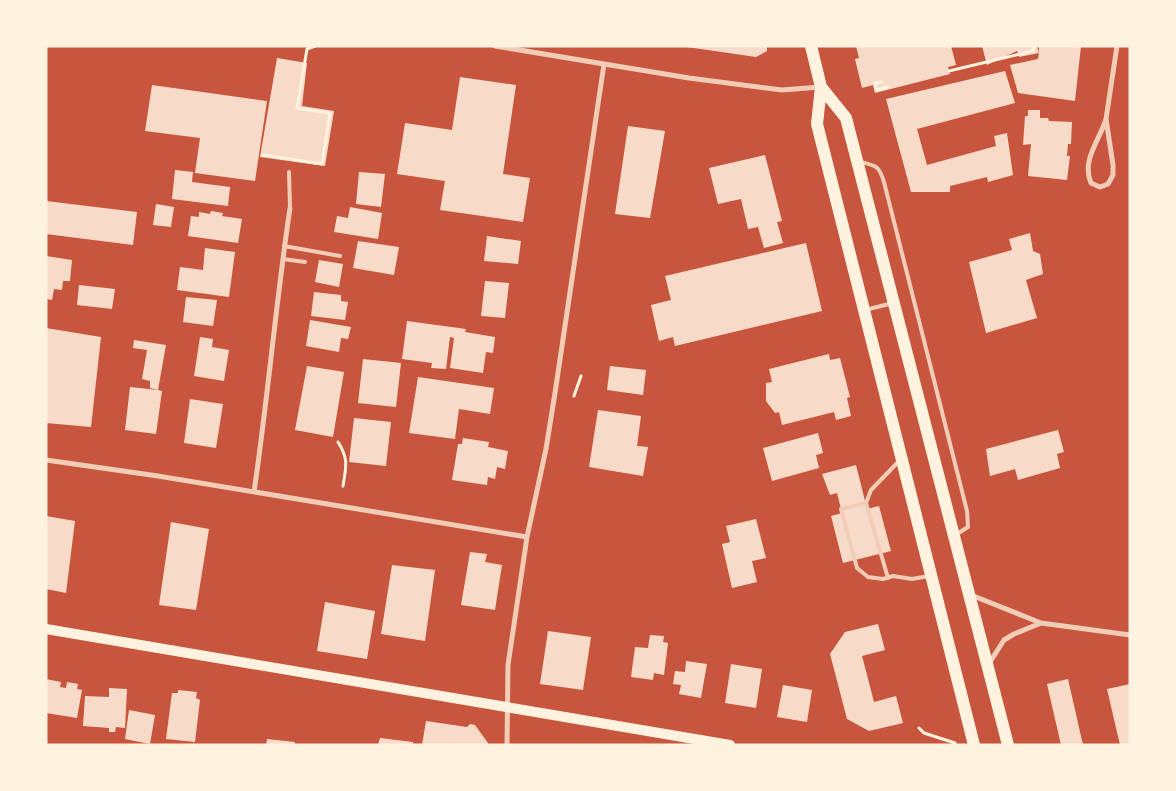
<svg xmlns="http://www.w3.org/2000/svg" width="1176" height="791" font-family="Spectral,serif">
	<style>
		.building { fill: #f7dbc8 }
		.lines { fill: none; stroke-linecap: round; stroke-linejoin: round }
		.path { stroke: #fff3e0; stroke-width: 3 }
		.service { stroke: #f1ccb7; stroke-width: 4 }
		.minor { stroke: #f1ccb7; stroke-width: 5 }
		.secondary { stroke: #fff3e0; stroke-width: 10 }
		.primary { stroke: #fff3e0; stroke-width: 12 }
	</style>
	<rect width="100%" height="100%" fill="#c8553d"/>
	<!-- building -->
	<path class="building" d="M680 46H767V51L756 57Z
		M856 46H951L956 65 948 67 950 74 875 93 873 85 862 88 855 59 859 58Z
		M982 46H1037L1039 53V46H1081L1075 101 1018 93 1010 65 1038 59 1039 53 1019 57 1017 51 987 65Z
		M277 58 307 63 302 106 334 111 325 166 260 157Z
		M1005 71 1015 103 917 129 927 165 996 146 994 136 1007 133 1013 175 988 182 987 177 950 186V192H911L886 99Z
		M460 77 516 85 503 174 530 178 523 222 440 210 445 181 397 174 405 123 452 130Z
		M152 85 267 101 255 181 195 173 200 138 145 131Z
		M1028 110H1040V118H1048L1049 121 1072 122 1071 144H1068L1067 156H1070L1067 180 1028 176 1031 144 1023 145 1025 116H1028Z
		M628 126 665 131 650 218 615 214Z
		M765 155 782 221 777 222 783 243 764 248 758 227 748 229 741 199 718 204 709 168Z
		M175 170 193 172 192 182 230 187 228 206 172 199Z
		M359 172 385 174 381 207 356 204Z
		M46 201 137 212 133 245 46 234Z
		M156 204 174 207 171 227 153 225Z
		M350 207 382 213 378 239 334 232 337 216 348 218Z
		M211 211 223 213 222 216 242 219 238 243 188 236 191 216 199 217V212L210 214Z
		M1030 233 1033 251 1040 254 1043 274 1026 280 1037 318 986 333 969 262 1012 250 1009 239Z
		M487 236 521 241 518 264 484 261Z
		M358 241 399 247 394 275 353 268Z
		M806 243 822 311 675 346 673 337 659 341 651 305 671 300 665 276Z
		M205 248 235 252 229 297 177 290 180 267 203 270Z
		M46 256 72 260 70 281H63L62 290 54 289 52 300 46 299Z
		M319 260 343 264 339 287 315 282Z
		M485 281 509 283 505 318 481 316Z
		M79 285 115 289 112 309 77 305Z
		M314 292 341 295V301L348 302 345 320 311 316Z
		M186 297 217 300 213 326 183 322Z
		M310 320 351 327 348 339 341 338 339 352 306 346Z
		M407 321 466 329 465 332 495 337 493 353 486 352 483 373 450 368 454 338 450 337 446 369 431 368 432 363 402 359Z
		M46 328 101 337 91 427 46 423Z
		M200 337 213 339 212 347 229 350 224 381 194 376Z
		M134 340 166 345 158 390 162 391 156 434 125 430 130 387 158 390 150 388V381L142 379 147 350 133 348Z
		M829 354 830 360 840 358 850 397 847 398 851 416 836 420 834 412 782 425 779 412 775 413 766 401V383L772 382 769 369Z
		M363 359 401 363 396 407 358 403Z
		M307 366 344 372 333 437 295 430Z
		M610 366 646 370 643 395 607 390Z
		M418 377 494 388 490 414 459 409 455 439 409 433Z
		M190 399 223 404 216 448 184 443Z
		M598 410 641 416 637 446 648 447 643 476 589 467Z
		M354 418 391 422 386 466 349 462Z
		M1058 430 1064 452 1057 454 1060 468 1018 480 1015 469 990 476 986 449Z
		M818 433 823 453 816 455 819 468 772 481 763 448Z
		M463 438 489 442 488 447 508 451 505 469 497 467 495 479 488 477 487 485 452 480 458 444H462Z
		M856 465 867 509 879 506 891 551 843 563 831 516 842 513 837 493 830 495 822 474Z
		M46 516 75 521 66 593 46 589Z
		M756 519 766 558 752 561 757 582 732 588 722 544 730 542 726 526Z
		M171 522 209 529 196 610 159 605Z
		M470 552 487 554 485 562 502 565 495 610 461 605Z
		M392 565 435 570 425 641 381 634Z
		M325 602 375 611 367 659 317 651Z
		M878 624 885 650 862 656 866 671 874 702 896 696 903 723 869 731 847 719 830 654 845 632Z
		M548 631 591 637 583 690 540 684Z
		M650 635 664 636 663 642 668 643 664 675 654 673 653 680 631 677 635 647 648 648Z
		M686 661 707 664 701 698 679 694 681 685 673 684 675 671 685 672Z
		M731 664 762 669 756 708 725 703Z
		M46 679 61 682 60 687 66 688 67 682 78 684 77 689 82 690 77 718 46 713Z
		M1068 679 1083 745H1061L1047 684Z
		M1130 684V745H1120L1107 689Z
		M783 685 812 690 807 722 777 717Z
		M109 688 127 689 125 728 116 727 115 732H109V728L83 726 85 696 109 697Z
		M178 690 197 692 196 698 200 700 195 742 166 739 172 693H178Z
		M129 710 155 715 150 744 125 739Z
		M426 721 467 727 470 724 475 725 488 743V745H422Z
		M380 738 413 742V745H378Z
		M267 739 295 742V745H266Z"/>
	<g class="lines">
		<!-- path -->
		<path class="path" d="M949 71 1033 51 1034 46
			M882 82 875 83 876 90 888 87
			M263 155 322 164 330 113 297 108 307 49 315 46
			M574 396 581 376
			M338 442C349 459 346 467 343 486
			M919 728 924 733 955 743"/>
		<!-- service -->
		<path class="service" d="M861 162C877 166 879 166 884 182L967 511 968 527 957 534
			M289 172 290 208
			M284 246 340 256
			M283 259 305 262
			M865 310 893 303
			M900 460 871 490 866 503 841 509 857 568 868 577 883 579 893 576 912 579 929 576
			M866 503 888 578"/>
		<!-- minor -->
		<path class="minor" d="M495 46 689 78 782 90 820 87
			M1106 119C1100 140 1081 160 1091 183L1100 187 1108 184 1113 175V165L1106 119 1117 46
			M46 460 158 476 527 537
			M254 492C268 397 276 302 290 208
			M971 595 1041 623 1130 635
			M990 662 1004 640 1014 634 1041 623
			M507 745 508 665 527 537 546 449 555 393 604 64"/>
		<!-- secondary -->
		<path class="secondary" d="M46 629 730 745"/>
		<!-- primary -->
		<path class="primary" d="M811 46 821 87 817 124 974 745
			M821 87 846 118 1008 745"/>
	</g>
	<!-- border -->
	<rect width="1176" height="791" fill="none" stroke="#fff3e0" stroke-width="95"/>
</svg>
